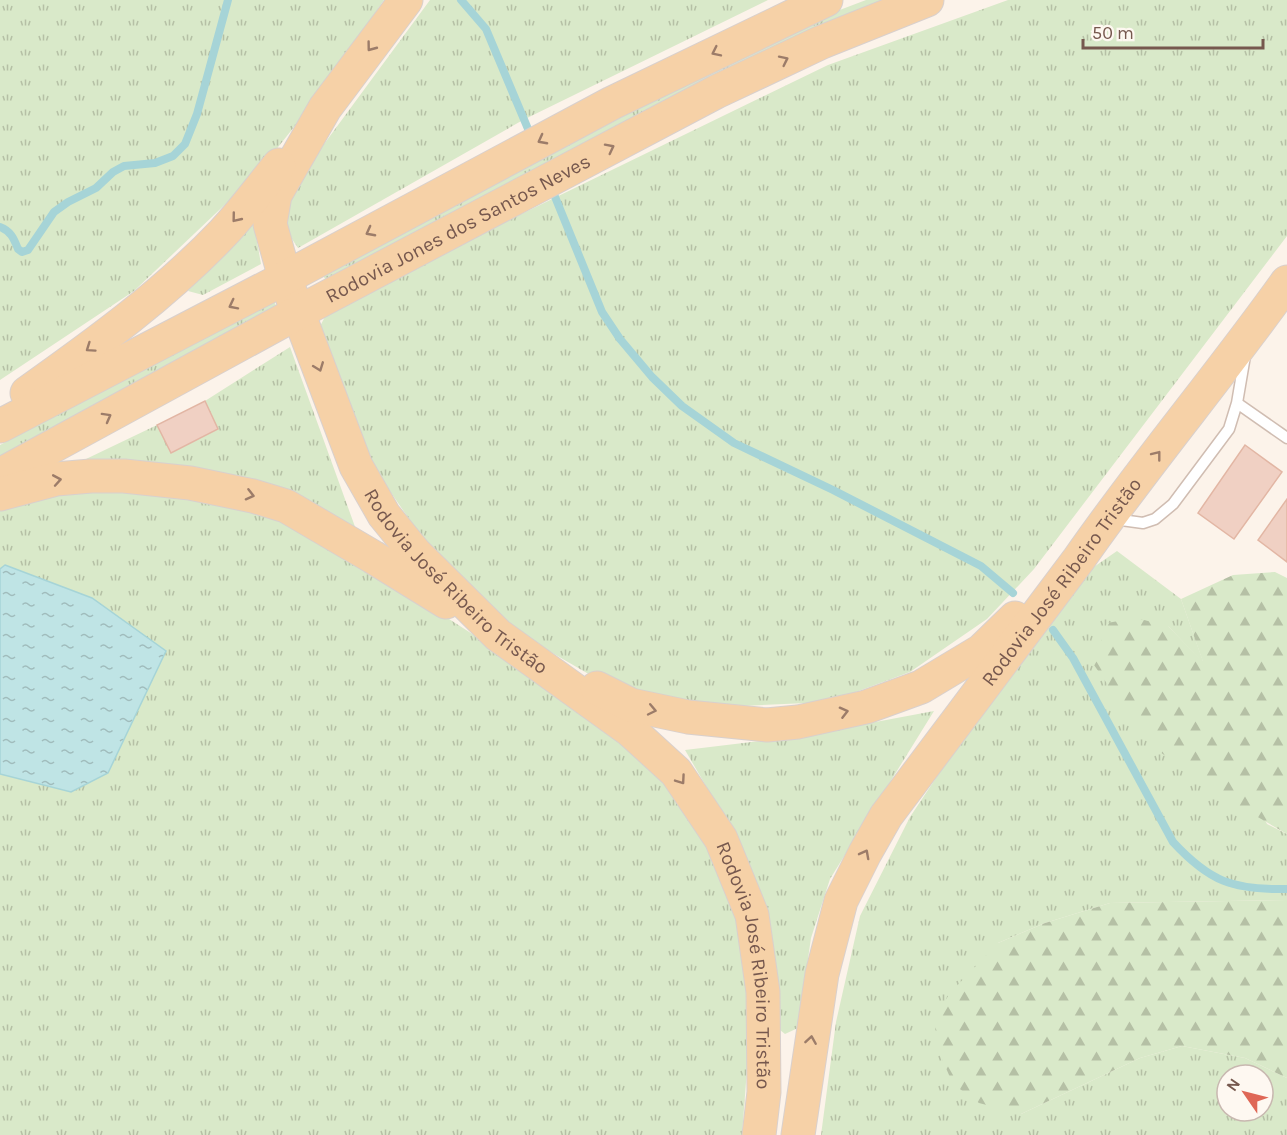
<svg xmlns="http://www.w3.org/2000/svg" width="1287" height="1135" font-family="Karla,sans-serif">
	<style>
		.grass { fill: url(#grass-tufts); fill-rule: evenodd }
		.forest { fill: url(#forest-firs) }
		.water { fill: url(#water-ripples); stroke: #a6d4d7; stroke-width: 1.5 }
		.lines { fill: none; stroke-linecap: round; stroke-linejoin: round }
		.stream { stroke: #a6d4d7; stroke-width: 8 }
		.building { fill: #f0d0c3; stroke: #e2b6a4; stroke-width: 1.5 }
		.service-casing { stroke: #d0bdb2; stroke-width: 13 }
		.primary-casing { stroke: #d9d0cd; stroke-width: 35 }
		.service { stroke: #fff; stroke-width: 10 }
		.primary { stroke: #f6d1a7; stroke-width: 33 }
		.oneway { stroke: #9c7c69 }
		.labels { text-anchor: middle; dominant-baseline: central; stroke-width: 4.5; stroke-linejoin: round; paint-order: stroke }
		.street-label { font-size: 20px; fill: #76584e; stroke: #fef8f1 }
	</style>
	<defs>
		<pattern id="grass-tufts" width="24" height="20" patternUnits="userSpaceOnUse" patternTransform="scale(1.5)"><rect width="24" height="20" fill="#d9e9c9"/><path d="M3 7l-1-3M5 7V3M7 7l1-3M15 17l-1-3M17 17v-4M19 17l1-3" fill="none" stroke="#b5c0a5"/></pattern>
		<pattern id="forest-firs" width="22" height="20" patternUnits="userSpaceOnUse" patternTransform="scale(1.5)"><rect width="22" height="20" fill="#d9e9c9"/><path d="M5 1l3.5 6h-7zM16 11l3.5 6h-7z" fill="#b5c0a5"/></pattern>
		<pattern id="water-ripples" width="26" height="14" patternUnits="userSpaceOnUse" patternTransform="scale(1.5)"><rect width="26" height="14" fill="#bfe4e5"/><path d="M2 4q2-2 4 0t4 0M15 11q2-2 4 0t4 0" fill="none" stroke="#a0bcbc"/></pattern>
	</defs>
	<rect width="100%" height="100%" fill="#fcf3ea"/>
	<!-- grass -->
	<path class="grass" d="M0 0H384L310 107 255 176 134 291 0 380Z
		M430 0H768L523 120 298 248 286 230 291 189Z
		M866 0H902L329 285 322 274 708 72 816 19Z
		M1008 0H1287V236L1034 569 987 619 910 672 829 702 718 707 611 687 518 633 429 548 372 465 316 334 330 307 828 65Z
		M253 219 261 264 203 295 188 291Z
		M273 300 279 311 0 461V445Z
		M290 347 358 535 129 460 86 459 157 425 171 453 218 429 205 401Z
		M112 485 276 515 320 536 561 691 670 782 733 887 751 1016 742 1135H0V774L71 792 5 565 0 569V506Z
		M1117 551 1181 599 1204 664 1168 626 1267 824 1287 834V900L1110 903 1045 923 998 943 1021 1114 1140 1058 1182 1046 1245 1058 1287 1078V1135H821L836 1022 860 916 910 817 972 724 1088 571ZM1227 1075H1263V1111H1227Z
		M934 711 830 879 811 938 798 1028 785 1034 775 1026 724 817 685 750 801 736Z"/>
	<!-- forest -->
	<path class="forest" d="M1275 572 1287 578V834L1225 798 1160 752 1127 712 1094 665 1107 623 1136 618 1168 626 1203 662 1181 599 1233 575Z
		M1287 900V1078L1245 1058 1182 1046 1140 1058 1021 1114 979 1103 953 1084 938 1050 934 1019 950 993 998 943 1045 923 1110 903Z"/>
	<!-- water -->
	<path class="water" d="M5 565 92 598 166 651 108 773 71 792 0 774V569Z"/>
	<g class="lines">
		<!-- stream -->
		<path class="stream" d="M461 0 486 29 531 136
			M551 187 602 312 620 339 652 377 682 406 734 443 833 490 981 566 1013 593
			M0 227C11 231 14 239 18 249L22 252 28 250 54 212 68 202 96 188 113 172 124 166 155 163 173 156 185 144 197 114 228 0
			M1053 630 1073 658 1173 842C1210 882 1233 890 1287 889"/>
	</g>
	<!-- building -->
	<path class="building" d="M205 401 218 429 171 453 157 425Z
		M1245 445 1282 472 1234 539 1198 513Z
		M1287 499V562L1258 540Z"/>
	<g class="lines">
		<defs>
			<path id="service" d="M1237 403 1287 438
				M1114 519 1143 523 1155 519 1173 504 1229 429 1237 403 1245 356"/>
			<g id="primary">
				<path id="s1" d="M406 0 325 108 275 195 270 224 285 278 356 466 384 515 415 553 498 635 630 730 676 772 721 839 752 915 763 992 764 1092 759 1135"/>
				<path d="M27 393C96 344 165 294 223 233 243 212 261 187 279 165"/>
				<path d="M0 426 285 278 612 103 826 0"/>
				<path id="s2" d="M0 475 299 312 716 92 822 42 927 0"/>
				<path d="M0 494 56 479 91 476H124L190 483 253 496 286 506 373 557 446 602"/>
				<path d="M597 688 631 705 688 717 767 725 798 722 866 707 921 687 981 651 1015 618"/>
				<path id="s3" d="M798 1135 822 974 841 901 865 853 886 816 1079 559C1145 464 1220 376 1287 282"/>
			</g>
		</defs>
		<!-- service casing -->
		<use href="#service" class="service-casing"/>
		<!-- primary casing -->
		<use href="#primary" class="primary-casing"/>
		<!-- service -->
		<use href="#service" class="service"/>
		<!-- primary -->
		<use href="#primary" class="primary"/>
	</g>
	<!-- one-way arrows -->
	<defs><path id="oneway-chevron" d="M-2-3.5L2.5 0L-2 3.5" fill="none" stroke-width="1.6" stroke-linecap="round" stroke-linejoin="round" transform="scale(1.5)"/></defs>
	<g class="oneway">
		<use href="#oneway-chevron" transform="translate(371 47) rotate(127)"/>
		<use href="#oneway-chevron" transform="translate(716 52) rotate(154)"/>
		<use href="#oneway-chevron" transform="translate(784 60) rotate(-26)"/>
		<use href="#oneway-chevron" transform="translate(542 140) rotate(152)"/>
		<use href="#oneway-chevron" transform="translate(610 148) rotate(-27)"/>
		<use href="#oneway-chevron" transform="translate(236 218) rotate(129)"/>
		<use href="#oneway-chevron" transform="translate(370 232) rotate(152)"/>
		<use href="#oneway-chevron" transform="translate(233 305) rotate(153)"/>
		<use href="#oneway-chevron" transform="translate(90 348) rotate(145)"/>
		<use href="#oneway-chevron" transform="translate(319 367) rotate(69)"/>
		<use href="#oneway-chevron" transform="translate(107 417) rotate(-29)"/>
		<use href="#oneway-chevron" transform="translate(1157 455) rotate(-52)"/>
		<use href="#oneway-chevron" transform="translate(57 480) rotate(-10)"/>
		<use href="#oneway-chevron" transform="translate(250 495) rotate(14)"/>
		<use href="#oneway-chevron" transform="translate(652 710) rotate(12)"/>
		<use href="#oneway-chevron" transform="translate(844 712) rotate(-14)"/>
		<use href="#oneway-chevron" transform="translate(681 780) rotate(55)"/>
		<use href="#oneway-chevron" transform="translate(865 854) rotate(-62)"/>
		<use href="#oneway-chevron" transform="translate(811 1040) rotate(-81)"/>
	</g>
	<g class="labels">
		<!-- street labels -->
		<g class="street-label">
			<text stroke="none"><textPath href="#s2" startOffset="520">Rodovia Jones dos Santos Neves</textPath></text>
			<text stroke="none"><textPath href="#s1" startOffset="676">Rodovia José Ribeiro Tristão</textPath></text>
			<text stroke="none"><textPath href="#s3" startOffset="627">Rodovia José Ribeiro Tristão</textPath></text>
			<text stroke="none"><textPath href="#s1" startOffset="1180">Rodovia José Ribeiro Tristão</textPath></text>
		</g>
	</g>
	<!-- north arrow -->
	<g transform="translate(1245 1093) rotate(305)"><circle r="28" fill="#fef8f1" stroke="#c8b8b0" stroke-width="1.5"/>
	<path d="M0-4.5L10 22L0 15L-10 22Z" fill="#df6756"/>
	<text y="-9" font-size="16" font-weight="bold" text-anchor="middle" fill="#76584e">N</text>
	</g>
	<!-- scale -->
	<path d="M1083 39v9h180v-9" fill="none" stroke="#76584e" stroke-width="3"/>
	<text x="1092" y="39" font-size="18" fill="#76584e" stroke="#fef8f1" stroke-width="4.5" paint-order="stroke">50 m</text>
</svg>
